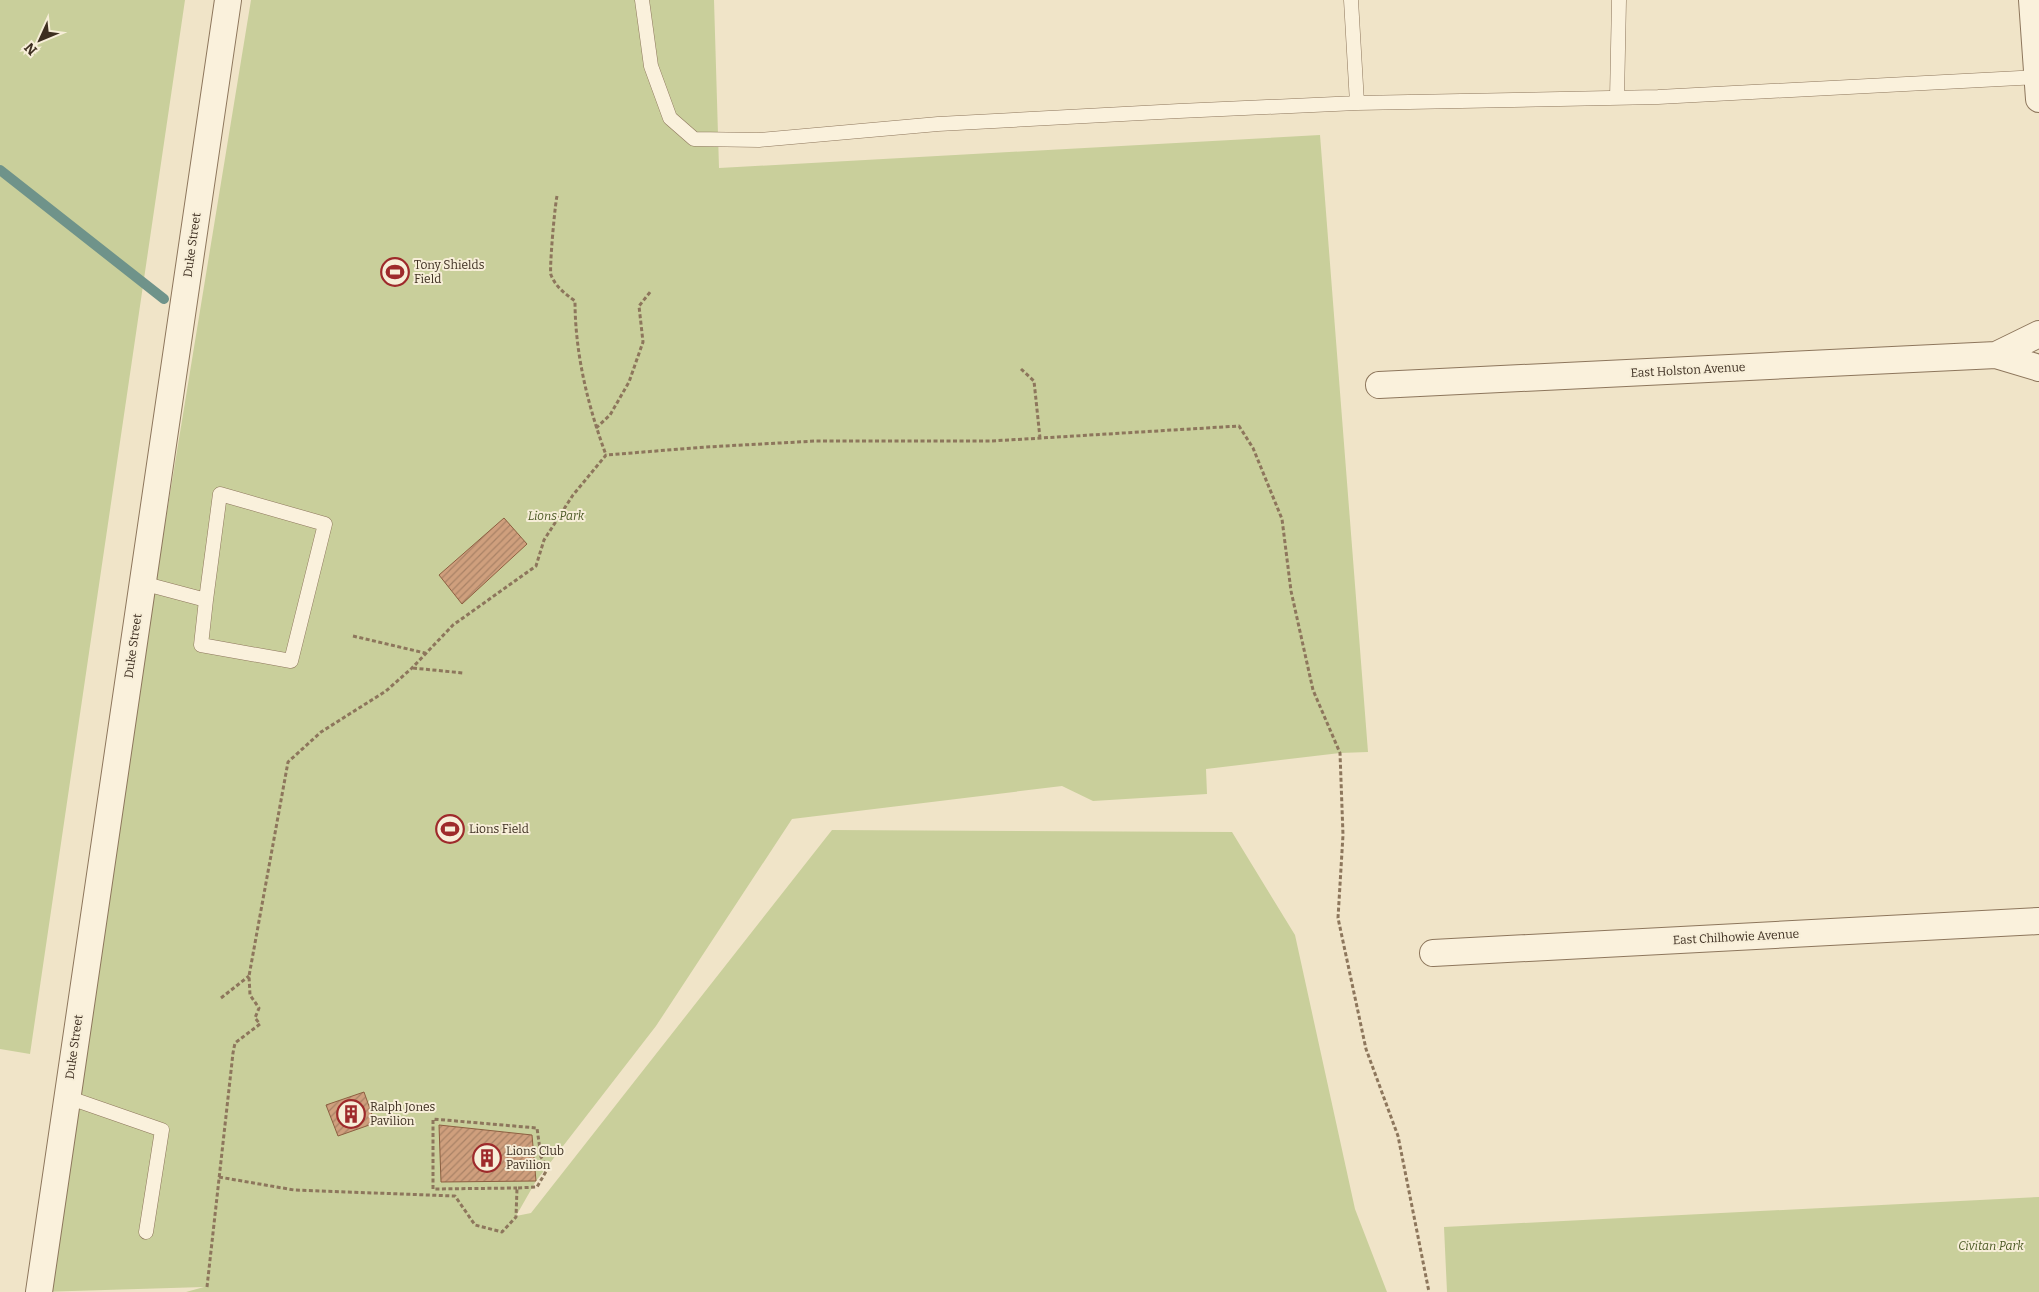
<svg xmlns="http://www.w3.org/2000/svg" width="2039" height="1292" font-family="Bitter,serif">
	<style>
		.green { fill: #c9cf9b }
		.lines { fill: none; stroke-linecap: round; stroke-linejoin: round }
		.stream { stroke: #6f938a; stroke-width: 10 }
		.building { fill: url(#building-hatch); stroke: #8d5f41 }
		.service-casing { stroke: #8d765c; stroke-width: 15 }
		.minor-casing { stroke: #8d765c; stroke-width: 28 }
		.path { stroke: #8d765c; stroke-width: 3; stroke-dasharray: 4 2.5; stroke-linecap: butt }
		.service { stroke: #faf1dc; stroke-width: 14 }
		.minor { stroke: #faf1dc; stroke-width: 26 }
		.labels { text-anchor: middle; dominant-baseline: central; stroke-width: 4; stroke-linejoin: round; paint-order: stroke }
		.street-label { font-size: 12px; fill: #3d2e20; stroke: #f7eed8 }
		.poi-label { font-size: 12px; fill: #3d2e20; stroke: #f7eed8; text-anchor: start }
		.park-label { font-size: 12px; font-style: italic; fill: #4d5a26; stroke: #f7eed8 }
	</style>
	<defs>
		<pattern id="building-hatch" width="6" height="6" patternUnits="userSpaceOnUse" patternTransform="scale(1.25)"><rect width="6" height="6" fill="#cf9f7d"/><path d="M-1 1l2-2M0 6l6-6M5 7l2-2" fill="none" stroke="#a98266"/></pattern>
	</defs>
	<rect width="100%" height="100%" fill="#f0e4c8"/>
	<!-- green -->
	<path class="green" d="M0 0H185L30 1054 0 1049Z
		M251 0H714L719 168 1320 135 1368 752 1340 753 1206 769 1207 794 1093 801 1062 786 792 819 656 1026 536 1181 516 1216 531 1213 832 830 1232 832 1295 935 1355 1209 1387 1292H186L204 1287 39 1292Z
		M2039 1197V1292H1447L1444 1227Z"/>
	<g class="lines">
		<!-- stream -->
		<path class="stream" d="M0 170 164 299"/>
	</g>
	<!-- building -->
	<path class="building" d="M504 518 527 544 462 604 439 575Z
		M364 1092 375 1123 338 1136 326 1105Z
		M439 1125 532 1135 536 1181 441 1182Z"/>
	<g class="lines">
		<defs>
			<path id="service" d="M642 0 651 66 670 118 694 139 759 140 938 124 1179 111 1357 103 1658 97 2039 77
				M1351 0 1357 103
				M1617 98 1619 0
				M142 583 206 600 201 645 291 661 325 524 220 494 206 600
				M67 1097 162 1130 146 1232"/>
			<path id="minor" d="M2032 0 2039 99
				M1996 355 2039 334
				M1379 385 1996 355 2039 368
				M1433 953 2039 921
				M39 1292 228 0"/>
		</defs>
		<!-- service casing -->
		<use href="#service" class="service-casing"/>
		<!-- minor casing -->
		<use href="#minor" class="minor-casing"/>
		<!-- path -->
		<path class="path" d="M557 196C555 204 549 270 551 275 556 287 564 293 575 301 575 354 588 406 606 455
			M1021 369 1034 381 1040 438
			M596 428 610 415 629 382 643 342 639 306 651 291
			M353 636 425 653
			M413 668 463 673
			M221 998 249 976
			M219 1177 294 1190 455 1196 475 1225 502 1232 516 1217 517 1188 537 1187 548 1168 541 1157 537 1128 433 1119V1189L517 1188
			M207 1287 233 1053 235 1043 260 1024 255 1018 259 1008 250 995 249 976 288 762 321 732 386 691 412 668 453 625 536 566 544 540 573 495 606 455 706 447 816 441H992L1239 426 1253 448 1282 519 1291 591 1313 690 1340 753 1343 835 1338 918 1366 1049 1398 1136 1429 1292"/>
		<!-- service -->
		<use href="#service" class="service"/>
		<!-- minor -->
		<use href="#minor" class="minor"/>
	</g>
	<!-- icons -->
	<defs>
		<symbol id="stadium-ring" viewBox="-11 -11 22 22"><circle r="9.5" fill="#f7eed8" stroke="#9e2a2b" stroke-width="1.5"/><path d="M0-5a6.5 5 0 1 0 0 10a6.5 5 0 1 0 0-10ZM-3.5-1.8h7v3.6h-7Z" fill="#9e2a2b"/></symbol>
		<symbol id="building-ring" viewBox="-11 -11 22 22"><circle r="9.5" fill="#f7eed8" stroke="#9e2a2b" stroke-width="1.5"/><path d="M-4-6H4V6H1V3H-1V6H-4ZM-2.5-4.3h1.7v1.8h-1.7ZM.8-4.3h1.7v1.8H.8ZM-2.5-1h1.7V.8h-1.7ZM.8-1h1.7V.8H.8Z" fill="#9e2a2b"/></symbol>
	</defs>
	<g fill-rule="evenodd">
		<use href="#stadium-ring" x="379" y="256" width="32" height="32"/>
		<use href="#stadium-ring" x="434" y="813" width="32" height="32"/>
		<use href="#building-ring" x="335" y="1098" width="32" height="32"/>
		<use href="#building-ring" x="471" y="1142" width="32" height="32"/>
	</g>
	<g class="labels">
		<!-- street labels -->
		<g class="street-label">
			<text transform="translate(192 245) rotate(-82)">Duke Street</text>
			<text transform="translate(1688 370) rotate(-3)">East Holston Avenue</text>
			<text transform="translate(133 646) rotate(-82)">Duke Street</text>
			<text transform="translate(1736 937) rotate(-3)">East Chilhowie Avenue</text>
			<text transform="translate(74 1047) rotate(-82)">Duke Street</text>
		</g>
		<!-- poi labels -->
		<g class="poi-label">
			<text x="414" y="265">Tony Shields<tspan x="414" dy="14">Field</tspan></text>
			<text x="469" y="829">Lions Field</text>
			<text x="370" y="1107">Ralph Jones<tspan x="370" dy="14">Pavilion</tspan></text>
			<text x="506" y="1151">Lions Club<tspan x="506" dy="14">Pavilion</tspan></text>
		</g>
		<!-- park labels -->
		<g class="park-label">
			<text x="556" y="516">Lions Park</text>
			<text x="1991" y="1246">Civitan Park</text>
		</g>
	</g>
	<!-- north arrow -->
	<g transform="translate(40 40) rotate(226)" stroke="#f7eed8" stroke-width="4" paint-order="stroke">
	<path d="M0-4L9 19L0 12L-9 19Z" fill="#3d2e20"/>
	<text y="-8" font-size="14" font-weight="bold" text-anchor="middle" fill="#3d2e20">N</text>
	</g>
</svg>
